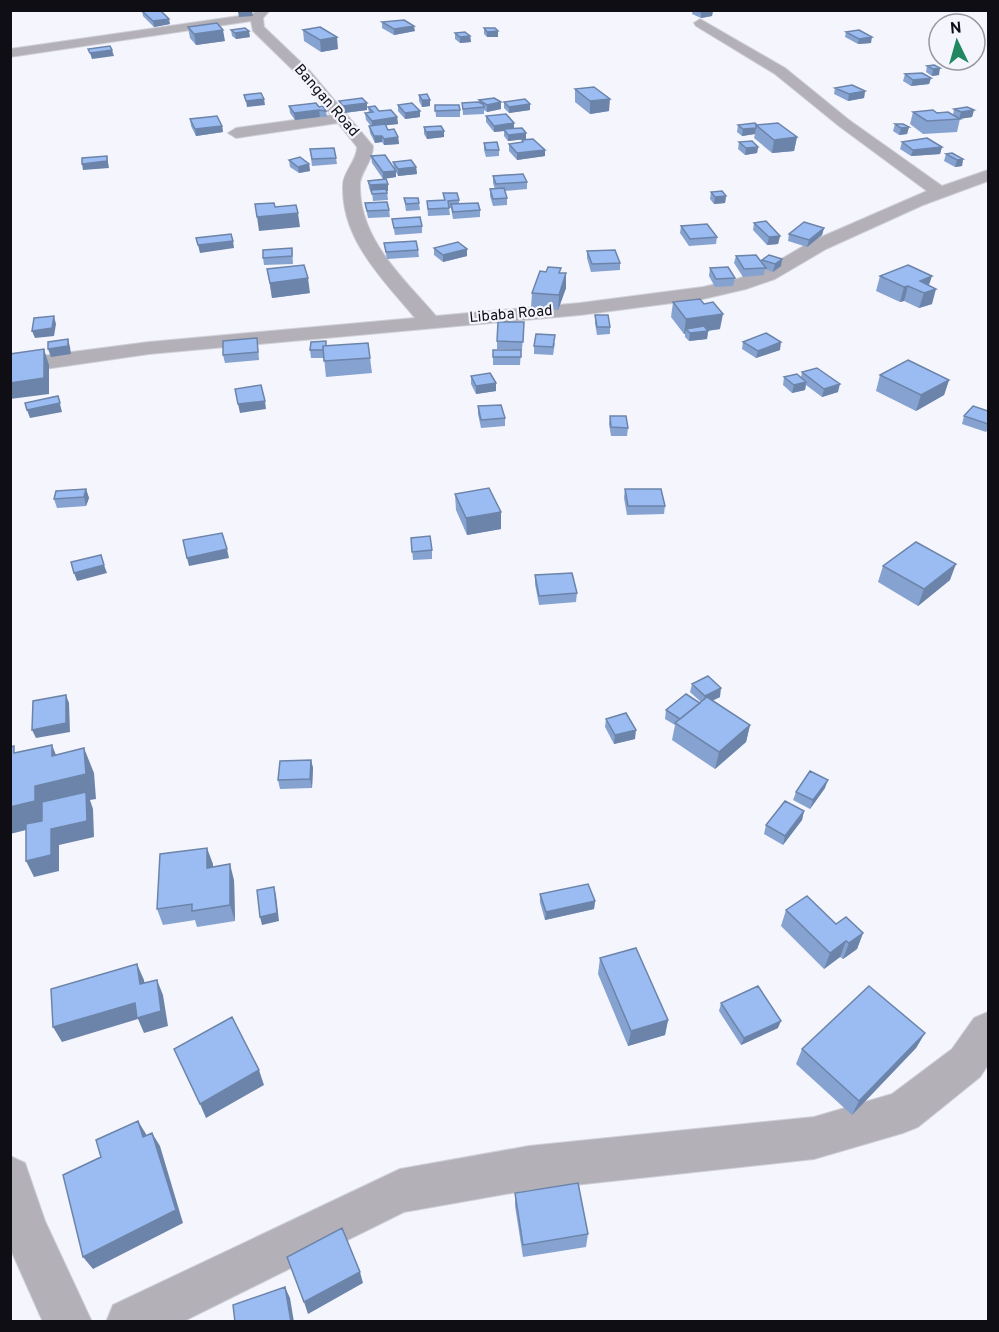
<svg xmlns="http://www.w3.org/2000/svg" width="999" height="1332" font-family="Overpass,sans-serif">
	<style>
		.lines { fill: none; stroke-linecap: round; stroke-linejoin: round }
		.street-casing { stroke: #cfd0d8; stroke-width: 2 }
		.street { fill: #b4b0b8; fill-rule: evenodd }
		.wall { fill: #85a2d0 }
		.shaded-wall { fill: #6c84a9 }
		.building { fill: #9bbcf2; stroke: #6c84a9; stroke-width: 1.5 }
		.labels { text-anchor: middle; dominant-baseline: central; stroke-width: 4.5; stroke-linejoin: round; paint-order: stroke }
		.far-street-label { font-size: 15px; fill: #0e0e14; stroke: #f4f5fd }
	</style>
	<rect width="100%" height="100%" fill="#f4f5fd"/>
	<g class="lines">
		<defs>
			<path id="street" d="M257 10H270L263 18 264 27 309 70 373 146C373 162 360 172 360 185 359 239 403 278 436 316L580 303 703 287 734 280 761 271 812 241 927 191 839 126 775 74 696 26 694 23 700 19 785 68 849 120 942 186 988 170V181L923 205 826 249 775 279 746 289 703 299 580 315 149 354 10 374V360L149 342 415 318C383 279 341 240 343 185 343 172 357 161 357 147L338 123 236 138 228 133 236 128 331 115 299 76 253 31 251 21 10 57V49L253 14Z
				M988 1012V1065L980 1077 918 1127 903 1133 814 1159 529 1190 404 1212 182 1322H106L113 1305 400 1169 529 1146 814 1117 892 1094 952 1049 974 1018Z
				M10 1156 25 1163 45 1221 92 1322H43L10 1248Z"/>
		</defs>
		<!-- street casing -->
		<use href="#street" class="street-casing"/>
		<!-- street -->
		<use href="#street" class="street"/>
	</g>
	<!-- wall -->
	<path class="wall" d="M693 10H713L712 16 701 18 692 14Z
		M142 11 170 24 154 27 143 16Z
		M382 22 415 31 394 35 382 28Z
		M188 27 225 41 196 45 190 38Z
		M484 28 498 37H487L484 34Z
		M231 30 250 37 236 39 232 36Z
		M303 30 338 49 321 52 304 41Z
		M846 32 871 43 858 44 845 37Z
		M455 33 470 36 471 42 460 43 455 39Z
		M934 65 939 75 932 76 926 72 927 66Z
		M905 74 931 78 929 84 911 86 903 81Z
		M835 88 865 91 864 98 848 101 834 94Z
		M575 89 609 111 590 114 575 102Z
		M419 95 430 100V106L422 107 419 101Z
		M479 100 501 109 487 112 484 110V114L463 115 462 103H479Z
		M339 101 367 103V110L344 113 339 107Z
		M504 102 530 104V110L509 113 504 108Z
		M398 105 420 111V117L405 119 398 111Z
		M435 105 460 110V117H436Z
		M289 106 319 107 326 111 327 117H320L295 120 290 113Z
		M368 107 397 117 398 124 386 125 388 130 398 137 399 144 384 145 382 142 375 143 370 133 369 126H371L366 120 365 113H369Z
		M954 109 974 110 972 117 959 119H960L957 132 923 134 910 124 913 112H936L953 115Z
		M486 116 514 123V128L526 133V139L508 141 504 136V131L494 132 486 122Z
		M190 119 222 126 223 132 196 136 191 126Z
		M895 124 909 127 907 134 899 135 893 131Z
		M738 125H757L797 137 794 151 772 153 754 138 755 134 742 136 737 132Z
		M424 127 444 137 427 139 424 134Z
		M522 140 545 156 517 160 509 151V144L522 142Z
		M739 142 758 147 757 153 745 155 738 149Z
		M902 142 942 147 940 154 911 156 900 149Z
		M484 143 499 150V156L486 157 484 150Z
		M310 149 336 158 337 164 312 166Z
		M946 154 963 159 962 166 955 167 944 161Z
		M371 156 394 167 393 162 416 167 417 174 398 176 396 172V177L383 179 372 163Z
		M289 160 309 164 310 171 299 173 290 167Z
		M493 176 527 182V189L504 191 507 198V205L493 206 490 196V189H495L493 183Z
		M368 181 388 191H387L388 200 373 201 372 192H371L369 188Z
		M711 192 726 196 725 203 714 204 710 199Z
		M443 193 459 200V204L480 210V217L453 219 451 208H449L450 215 428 216 427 201 444 200Z
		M404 198 419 203 420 210 406 211Z
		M365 203 389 210 390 217 368 218Z
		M392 219 422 226V233L395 235Z
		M754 223 780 236 778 244 767 245 753 230Z
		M681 226 717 237 716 244 689 246 680 233Z
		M824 228 822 235 807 247 788 241 789 234Z
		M384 243 418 250 419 257 387 259Z
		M292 248 293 264 264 265 263 258Z
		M434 248 467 249V256L443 262 434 255Z
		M587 251 620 263V270L591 272 587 258Z
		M736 256 762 262V260L782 259 781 266 773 272 765 269 764 275 743 277 734 263Z
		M710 268 735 278 733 286 715 287 709 276Z
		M267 269 310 293 272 298Z
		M561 273H566V288L558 310 531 308 532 293Z
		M880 276 929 285 932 304 919 308 904 301 900 302 876 291Z
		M673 302 720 329 708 331 707 339 689 341 685 337V334H684L671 317Z
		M595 315 610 327V334L597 335 595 323Z
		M524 322 522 350 497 349V341Z
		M743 342 780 350 756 358 742 349Z
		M368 343 372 373 326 377 324 358H311L310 350 327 346Z
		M555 343 553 355 534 354V346Z
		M258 346 259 360 225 363 223 355Z
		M493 350H521L520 365H493Z
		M802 372 838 392 822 397 806 385 805 390 792 393 783 385 784 377H801Z
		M880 375 949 380 944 395 916 411 876 391Z
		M471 376 496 383V391L476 394 471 384Z
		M478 406 505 418V426L481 428 478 414Z
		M988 411V429L986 432 962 424 964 416Z
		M610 416 628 428 627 436H611L609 424Z
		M86 489 89 498 86 506 57 508 54 499Z
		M625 489 665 506 664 514 627 515 624 498Z
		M455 494 501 529 467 535 456 510Z
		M411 538 432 550V559L413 560Z
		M883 566 950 580 918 606 878 582Z
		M535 575 577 593 576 602 539 605 535 584Z
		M692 684 720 697 712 701 750 725 746 742 715 769 672 740 675 725 665 719 666 710 701 702 690 692Z
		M606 719 635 739 614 744 605 727Z
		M311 760 313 768 312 788 280 789 278 780Z
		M825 788 810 809 793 800 796 792Z
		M804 811 802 820 783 845 764 834 766 825Z
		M213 864V867L234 880 235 921 197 927 195 920 163 925 157 909Z
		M540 894 595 901 594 909 545 920 540 902Z
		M786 910 836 924 863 933 857 949 843 959 840 957 824 969 781 926Z
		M600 958 668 1020 665 1035 628 1046 598 974Z
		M721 1003 778 1028 741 1045 719 1011Z
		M925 1033 916 1048 852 1115 796 1064 802 1049Z
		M515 1193 588 1234 586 1247 523 1257 515 1206Z"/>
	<!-- shaded-wall -->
	<path class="shaded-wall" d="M713 10 712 16 701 18V12Z
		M252 11 253 16 239 17 238 12Z
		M169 19 170 24 154 27 153 21Z
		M414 26 415 31 394 35V29Z
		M223 30 225 41 196 45 194 34Z
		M249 31 250 37 236 39 235 33Z
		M498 31V37H487V32Z
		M470 36 471 42 460 43V37Z
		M337 37 338 49 321 52 320 40Z
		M872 37 871 43 858 44 859 39Z
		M112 50 114 56 92 59 90 53Z
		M940 68 939 75 932 76 933 69Z
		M931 78 929 84 911 86 913 80Z
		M865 91 864 98 848 101 849 94Z
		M264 99 265 105 247 107 246 101Z
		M610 99 609 111 590 114V101Z
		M422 100H430V106L422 107Z
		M501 102V109L487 112V105Z
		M367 103V110L344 113 343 106Z
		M530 104V110L509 113V107Z
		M319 110 320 117 295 120 294 113Z
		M974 110 972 117 959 119 961 112Z
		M420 111V117L405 119V113Z
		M397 117 398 124 372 127V121Z
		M514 123V130L504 129V131L494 132V126Z
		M222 126 223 132 196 136 195 129Z
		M909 127 907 134 899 135 901 128Z
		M756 128 755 134 742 136 743 129Z
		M444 131V137L427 139 426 132Z
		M526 133V139L508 141V135Z
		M374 136H382V142L375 143Z
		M398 137 399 144 384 145V139Z
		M797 137 794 151 772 153 774 140Z
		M758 147 757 153 745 155 746 148Z
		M942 147 940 154 911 156 913 150Z
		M545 150V156L517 160V153Z
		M107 156 109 168 83 170 82 164Z
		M963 159 962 166 955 167 957 160Z
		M309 164 310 171 299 173 298 167Z
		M416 167 417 174 398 176V169Z
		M396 171V177L383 179V172Z
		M388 184V191L371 192 370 185Z
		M726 196 725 203 714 204 715 197Z
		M298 213 300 227 259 231 257 217Z
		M824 228 822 235 807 247 809 240Z
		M780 236 778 244 767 245 769 237Z
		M233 241 234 248 200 253 198 245Z
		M467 249V256L443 262V255Z
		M782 259 781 266 773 272 775 264Z
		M566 273V288L558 310 559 295Z
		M932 276 927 291 920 281Z
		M308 278 310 293 272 298 270 283Z
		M908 286 904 301 900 302 904 287Z
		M936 289 932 304 919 308 924 293Z
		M723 314 720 329 704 331H708L707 339 689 341 690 333 686 329 685 334H684L686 319Z
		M54 316 56 324 54 336 35 338 32 331Z
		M68 339 70 347 71 354 51 357 48 349Z
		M781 342 780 350 756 358 758 351Z
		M44 349 49 365V394L10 399V383Z
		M949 380 944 395 916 411 921 395Z
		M806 382 805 390 792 393 794 385Z
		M496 383V391L476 394V386Z
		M840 384 838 392 822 397 824 389Z
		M58 396 62 412 30 418 27 410Z
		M265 401 266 409 240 413 238 404Z
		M86 489 89 498 86 506 84 497Z
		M501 512V529L467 535 466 518Z
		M227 549 229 558 189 566 187 558Z
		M956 564 950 580 918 606 924 589Z
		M104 565 107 573 77 581 74 573Z
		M721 688 720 697 703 705 705 696Z
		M66 695 69 703 70 732 36 738 32 730Z
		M750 725 746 742 715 769 719 752Z
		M636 730 635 739 614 744 615 735Z
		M52 745 62 770 84 748 94 773 96 799 90 800 93 809 94 837 59 845V871L34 877 26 861 46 825 10 834V807L35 786 52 756Z
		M311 760 313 768 312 788 310 779Z
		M828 780 825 788 810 809 813 800Z
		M804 811 802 820 783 845 785 836Z
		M207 848 213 864V884L207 868Z
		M230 864 234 880 235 921 230 905Z
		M274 887 276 895 279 921 262 925 260 917Z
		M595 901 594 909 545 920 546 912Z
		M863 933 857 949 843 959 849 943Z
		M846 941 840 957 824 969 830 953Z
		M137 964 144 980 147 999 140 984Z
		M157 980 163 995 168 1026 144 1033 138 1019 62 1042 53 1027Z
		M668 1020 665 1035 628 1046 631 1031Z
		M781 1021 778 1028 741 1045 744 1038Z
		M925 1033 916 1048 852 1115 859 1101Z
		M259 1070 264 1085 206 1118 200 1104Z
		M138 1121 146 1134 150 1151 143 1137Z
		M152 1133 160 1146 183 1223 93 1269 83 1257Z
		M360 1272 363 1283 308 1314 304 1302Z
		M285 1287 290 1298 294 1322H291Z"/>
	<!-- building -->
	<path class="building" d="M160 10 169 19 153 21 142 11Z
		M697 10H713L701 12Z
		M404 20 414 26 394 29 382 22Z
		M217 23 223 30 194 34 188 27Z
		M320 27 337 37 320 40 303 30Z
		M245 28 249 31 235 33 231 30Z
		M484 28H495L498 31 487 32Z
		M859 30 872 37 859 39 846 32Z
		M465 32 470 36 460 37 455 33Z
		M110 46 112 50 90 53 88 49Z
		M934 65 940 68 933 69 927 66Z
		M922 73 931 78 913 80 905 74Z
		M852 85 865 91 849 94 835 88Z
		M594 87 610 99 590 101 575 89Z
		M261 93 264 99 246 101 244 95Z
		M427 94 430 100H422L419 95Z
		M362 98 367 103 343 106 339 101Z
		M494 98 501 102 487 105 479 100Z
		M525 99 530 104 509 107 504 102Z
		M478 102 483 104 484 107 463 109 462 103Z
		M316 103 319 107 323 106 326 111 319 110 294 113 289 106Z
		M412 103 420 111 405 113 398 105Z
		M435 105H459L460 110 435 111Z
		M375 106 379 111 391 110 397 117 372 121 365 113 373 112 368 107Z
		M967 107 974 110 961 112 954 109Z
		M933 110 937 113 948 112 960 119 927 121 913 112Z
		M506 114 514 123 494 126 486 116Z
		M217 116 222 126 195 129 190 119Z
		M755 123 757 125H756V128L743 129 738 125Z
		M778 123 797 137 774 140 756 125Z
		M385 124 388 130 394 129 398 137 384 139 382 136H374L369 126Z
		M895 124H903L909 127 901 128Z
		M441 126 444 131 426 132 424 127Z
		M522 128 526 133 508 135 504 129Z
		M927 138 942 147 913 150 902 142Z
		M533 139 545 150 517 153 509 144 523 142 522 140Z
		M752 141 758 147 746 148 739 142Z
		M497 142 499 150H486L484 143Z
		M334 148 336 158 312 159 310 149Z
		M952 153 963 159 957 160 946 154Z
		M385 155 396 171 383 172 371 156Z
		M107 156V161L82 164V158Z
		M300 157 309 164 298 167 289 160Z
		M411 160 416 167 398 169 393 162Z
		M523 174 527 182 496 184 493 176Z
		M386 179 388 184 370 185 368 181Z
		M504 188 507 198 493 199 490 189Z
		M386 189 387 193 372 194 371 190Z
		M722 191 726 196 715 197 711 192Z
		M443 193H457L459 200 448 201 449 208 428 209 427 201 445 200Z
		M404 198H418L419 203 406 204Z
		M387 202 389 210 367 211 365 203Z
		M274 203 275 207 296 205 298 213 257 217 255 204Z
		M478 203 480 210 453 212 451 204Z
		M420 217 422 226 394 228 392 219Z
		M766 221 780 236 769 237 754 223Z
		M804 222 824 228 809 240 789 234Z
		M707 224 717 237 690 239 681 226Z
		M231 234 233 241 198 245 196 238Z
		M416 241 418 250 386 252 384 243Z
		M458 242 467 249 443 255 434 248Z
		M292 248V256L263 258V250Z
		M615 250 620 263 592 264 587 251Z
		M756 255 766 268 744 269 736 256Z
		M769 255 782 259 775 264 762 260Z
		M304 265 308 278 270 283 267 269Z
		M908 265 932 276 920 281 936 289 924 293 908 286 904 287 880 276Z
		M548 267 561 268 559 273H566L559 295 532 293 540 271 546 272Z
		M728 267 735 278 716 279 710 268Z
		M700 299 704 304 713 302 723 314 686 319 673 302Z
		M595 315H608L610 327H597Z
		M54 316 52 328 32 331 34 318Z
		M498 322H524L523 342 497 341Z
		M704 326 708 331 690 333 686 329Z
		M766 333 781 342 758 351 743 342Z
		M536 334 555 335 553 347 534 346Z
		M257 338 258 352 223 355V341Z
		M68 339V346L48 349V342Z
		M326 341V346H323V350H310L311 342Z
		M368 343 370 358 324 361 323 346Z
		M44 349V378L10 383V354Z
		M493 350H521V357H493Z
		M908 360 949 380 921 395 880 375Z
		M817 368 840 384 824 389 802 372Z
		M490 373 496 383 476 386 471 376Z
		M797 374 806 382 794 385 784 377Z
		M261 385 265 401 238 404 235 389Z
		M58 396 60 403 27 410 25 403Z
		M501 405 505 418 481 420 478 406Z
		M973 406 988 411V424L964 416Z
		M610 416H626L628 428 611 427Z
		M489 488 501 512 466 518 455 494Z
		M86 489 84 497 54 499 56 491Z
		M625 489H661L665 506H628Z
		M222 533 227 549 187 558 183 540Z
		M430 536 432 550 412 552 411 538Z
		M916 542 956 564 924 589 883 566Z
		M101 555 104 565 74 573 71 562Z
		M572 573 577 593 539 596 535 575Z
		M708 676 721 688 705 696 692 684Z
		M686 694 700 703 680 719 666 710Z
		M66 695V723L32 730 33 701Z
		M707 697 750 725 719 752 675 723Z
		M626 713 636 730 615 735 606 719Z
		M52 745V756L84 748 86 774 35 786V801L10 807V747L14 746V753Z
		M311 760 310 779 278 780 280 761Z
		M810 771 828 780 813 800 796 792Z
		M86 792 87 821 51 829V855L26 861V824L42 821V802Z
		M785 801 804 811 785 836 766 825Z
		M207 848V868L230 864V905L192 911V904L157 909 160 854Z
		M588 884 595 901 546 912 540 894Z
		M274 887 277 913 260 917 257 890Z
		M807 896 836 924 846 917 863 933 849 943 846 941 830 953 786 910Z
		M636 948 668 1020 631 1031 600 958Z
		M137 964 140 984 157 980 161 1011 137 1018 135 1003 53 1027 51 989Z
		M758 986 781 1021 744 1038 721 1003Z
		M869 986 925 1033 859 1101 802 1049Z
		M232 1017 259 1070 200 1104 174 1049Z
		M138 1121 143 1137 152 1133 176 1210 83 1257 63 1175 101 1157 96 1140Z
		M578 1183 588 1234 523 1245 515 1193Z
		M342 1228 360 1272 304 1302 287 1257Z
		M285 1287 291 1322H235L233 1305Z"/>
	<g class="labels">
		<!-- far-street labels -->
		<g class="far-street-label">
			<text transform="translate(326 101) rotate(49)">Bangan Road</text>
			<text transform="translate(511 315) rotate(-5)">Libaba Road</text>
		</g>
	</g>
	<!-- border -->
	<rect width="999" height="1332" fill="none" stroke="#0e0e14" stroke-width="24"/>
	<!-- north arrow -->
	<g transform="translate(957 42) rotate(355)"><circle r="28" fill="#f4f5fd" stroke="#9899a0" stroke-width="1.5"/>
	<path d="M0-4.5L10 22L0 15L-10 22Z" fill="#218761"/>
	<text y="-9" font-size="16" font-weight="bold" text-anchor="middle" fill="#0e0e14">N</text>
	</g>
</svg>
